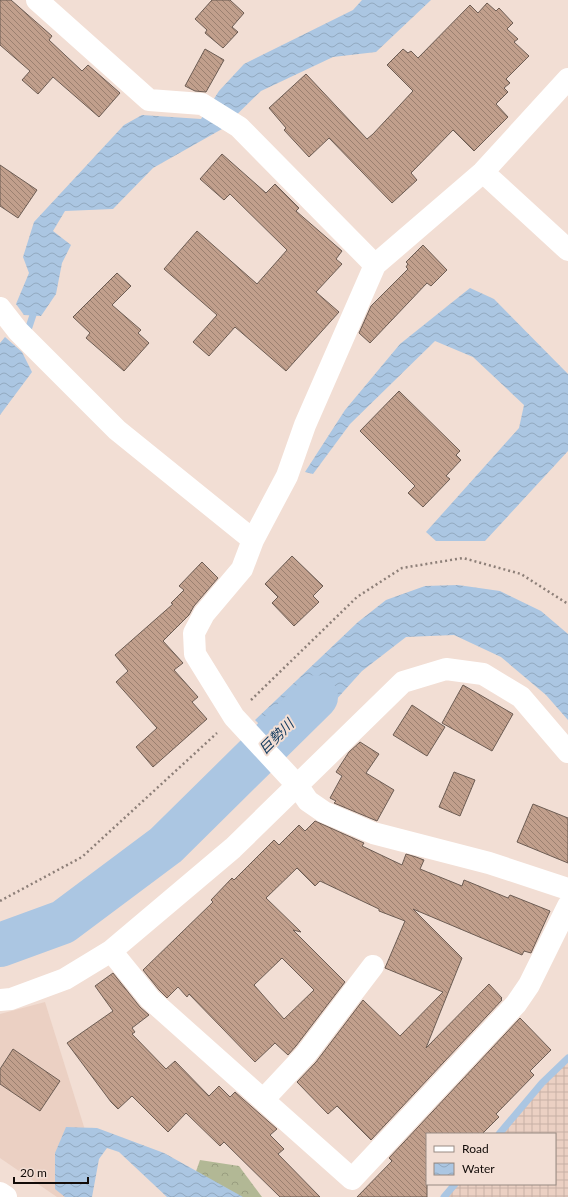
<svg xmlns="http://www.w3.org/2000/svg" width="568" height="1197" font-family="Lato,'Noto Sans JP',sans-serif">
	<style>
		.built { fill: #ebd0c3 }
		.industrial { fill: url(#industrial-grid) }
		.forest { fill: url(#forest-crowns) }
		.water { fill: url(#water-waves) }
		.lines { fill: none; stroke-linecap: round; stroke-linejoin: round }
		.stream { stroke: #abc6e2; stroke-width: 7 }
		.river { stroke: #abc6e2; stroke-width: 44 }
		.building { fill: url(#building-back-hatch); stroke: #6c5c53; fill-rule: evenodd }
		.path { stroke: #8d7f78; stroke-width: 2.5; stroke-dasharray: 2 3; stroke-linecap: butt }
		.street { stroke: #fff; stroke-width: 22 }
		.secondary { stroke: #fff; stroke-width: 22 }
		.labels { text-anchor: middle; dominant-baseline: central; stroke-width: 4; stroke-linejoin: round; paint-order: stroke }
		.water-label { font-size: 14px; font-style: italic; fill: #10385d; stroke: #f2ded4 }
	</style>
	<defs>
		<pattern id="industrial-grid" width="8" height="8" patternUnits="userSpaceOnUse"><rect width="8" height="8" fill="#ebd0c3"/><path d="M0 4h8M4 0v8" fill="none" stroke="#c8b1a6"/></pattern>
		<pattern id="forest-crowns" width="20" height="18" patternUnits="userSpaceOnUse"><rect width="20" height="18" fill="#b2b895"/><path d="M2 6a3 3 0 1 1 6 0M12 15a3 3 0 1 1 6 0" fill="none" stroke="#989d7f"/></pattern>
		<pattern id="water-waves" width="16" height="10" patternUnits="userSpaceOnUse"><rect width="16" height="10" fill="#abc6e2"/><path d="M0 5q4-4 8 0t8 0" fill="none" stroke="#92a9c0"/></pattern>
		<pattern id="building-back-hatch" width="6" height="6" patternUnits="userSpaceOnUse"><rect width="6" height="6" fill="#c19f8c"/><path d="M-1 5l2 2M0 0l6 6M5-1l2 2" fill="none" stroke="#9b8070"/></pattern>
	</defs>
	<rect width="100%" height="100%" fill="#f2ded4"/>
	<!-- built -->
	<path class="built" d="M45 1002 90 1146 69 1197H57L0 1158V1014Z"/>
	<!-- industrial -->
	<path class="industrial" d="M568 1058V1197H444L455 1184H555V1134H499L542 1083Z"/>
	<!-- forest -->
	<path class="forest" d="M200 1160 239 1166 262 1197H187Z"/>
	<!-- water -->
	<path class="water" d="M362 0H431L376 52 333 57 261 91 222 129 153 168 113 209 65 211 53 231 71 245 62 263 56 294 41 316 24 315 16 304 29 273 23 257 34 222 124 125 142 115 201 119 219 91 244 64 353 10Z
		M470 288 494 299 568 374V451L485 541H436L426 532 519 428 524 405 473 357 435 341 350 424 313 474 305 472 345 410 400 344Z
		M5 337 22 352 32 372 0 415V343Z
		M458 585 500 591 541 611 568 634V720L546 695 501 657 454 635 406 637 362 671 288 753 255 720 358 622 386 600 425 586Z
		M66 1127 97 1128 164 1153 243 1197H167L119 1152 107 1148 99 1159 92 1197H65L55 1189V1153Z"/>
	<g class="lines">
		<!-- stream -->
		<path class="stream" d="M25 333 29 327 33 315
			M499 1134 542 1083 568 1058
			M444 1197 455 1184"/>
		<!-- river -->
		<path class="river" d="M0 945 63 922 166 845 316 697"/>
	</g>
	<!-- building -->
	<path class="building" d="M0 0H11L52 36 49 40 82 71 88 65 120 93 99 117 53 77 38 94 22 80 30 71 0 45Z
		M212 0H230L244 13 232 27 238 32 223 48 205 33 207 30 195 19Z
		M487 3 496 11 499 8 513 23 507 29 518 39 514 42 529 56 506 79 510 83 504 88 508 92 496 104 508 117 474 151 453 130 411 173 417 180 392 203 329 138 309 157 284 130 286 128 269 108 306 74 367 139 373 134 413 91 387 65 403 49 408 53 411 51 418 58 470 5 478 13Z
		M205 49 224 60 206 92 195 91 185 86Z
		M222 154 266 193 275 184 299 208 296 211 342 251 336 259 342 264 316 292 339 312 286 371 235 327 209 356 193 342 217 315 164 269 197 231 257 284 287 250 230 194 224 200 200 179Z
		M0 165 37 190 18 218 0 206Z
		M423 245 447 270 431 286 427 283 370 343 359 333 371 306 408 269 406 267 408 264 406 262Z
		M117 273 131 286 112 305 141 330 138 333 149 343 124 371 86 338 90 333 73 317Z
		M399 391 460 451 456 455 461 460 446 476 450 479 423 507 408 493 415 486 360 431Z
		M292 556 323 586 313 596 319 602 294 626 272 603 278 597 265 584Z
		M202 562 218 578 194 606 189 615 163 641 183 663 174 670 198 697 192 702 207 719 153 767 136 747 157 728 116 682 128 671 115 655 173 604 171 603 184 590 179 586Z
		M463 685 513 714 492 751 442 723Z
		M412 705 445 727 427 756 393 735Z
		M360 742 379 754 366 773 394 790 377 821 334 803 336 801 330 798 342 776 336 772 349 752Z
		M454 772 475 780 460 816 439 807Z
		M533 804 568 818V863L517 842Z
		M315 821 364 843 362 846 402 865 406 854 416 857 424 860 420 869 462 886 464 880 508 898 510 895 550 911 531 953 524 951 522 955 413 909 462 958 426 1048 489 984 502 998 501 999 502 1000 371 1140 337 1106 328 1114 297 1082 316 1062 363 1000 400 1036 443 992 385 968 405 921 379 911V909L320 881 315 886 297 868 266 898 301 932 293 930 345 982 296 1046 288 1055 275 1043 255 1062 189 994 187 997 178 987 167 998 159 990 143 970 213 902 211 900 232 878 234 880 274 840 279 845 299 825 305 831ZM282 958 314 990 284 1019 254 985Z
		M113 973 140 1007 149 1015 132 1028 135 1032 132 1034 166 1069 175 1061 209 1096 219 1086 230 1097 235 1092 277 1129 270 1135 284 1149 278 1154 320 1197H280L224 1142 220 1146 186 1113 168 1132 132 1096 118 1109 111 1102 67 1043 113 1011 95 986Z
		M520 1018 551 1050 530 1071 534 1075 496 1114 499 1117 482 1134H427V1197H357L392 1161 389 1158Z
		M13 1049 60 1081 40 1111 0 1084V1069Z"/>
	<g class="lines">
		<!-- path -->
		<path class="path" d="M251 700 357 597 402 568 463 558 521 574 568 604
			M0 901 82 857 217 733"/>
		<!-- street -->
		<path class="street" d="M37 0 149 100 202 104 239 127 375 265
			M568 79 483 172 375 265 305 425 287 476 253 540 242 569 204 614 194 633 195 654 234 717 297 785 308 801 324 812 373 833 489 863 568 889
			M483 172 568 250
			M0 308 18 331 117 430 253 540
			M111 951 150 999 352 1179 516 1004 529 985 568 906
			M0 1000 11 999 65 979 111 951 233 848 403 682 446 669 483 674 521 697 568 752
			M263 1100 306 1054 373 966"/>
		<!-- secondary -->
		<path class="secondary" d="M0 1193 6 1197"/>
	</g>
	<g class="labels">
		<!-- water labels -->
		<g class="water-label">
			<text transform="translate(276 736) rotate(-45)">巨勢川</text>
		</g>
	</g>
	<!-- legend -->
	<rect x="426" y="1133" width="130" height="52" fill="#f2ded4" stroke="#988a82"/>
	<rect x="434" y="1146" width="20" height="6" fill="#ffffff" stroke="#988a82"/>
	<text x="462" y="1153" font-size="12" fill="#120b08">Road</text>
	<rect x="434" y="1163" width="20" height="12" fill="url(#water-waves)" stroke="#988a82"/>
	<text x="462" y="1173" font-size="12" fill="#120b08">Water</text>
	<!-- scale -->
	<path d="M14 1177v6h74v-6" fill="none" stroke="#120b08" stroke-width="2"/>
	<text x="20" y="1177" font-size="12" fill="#120b08" stroke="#f2ded4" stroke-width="3" paint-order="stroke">20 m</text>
</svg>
